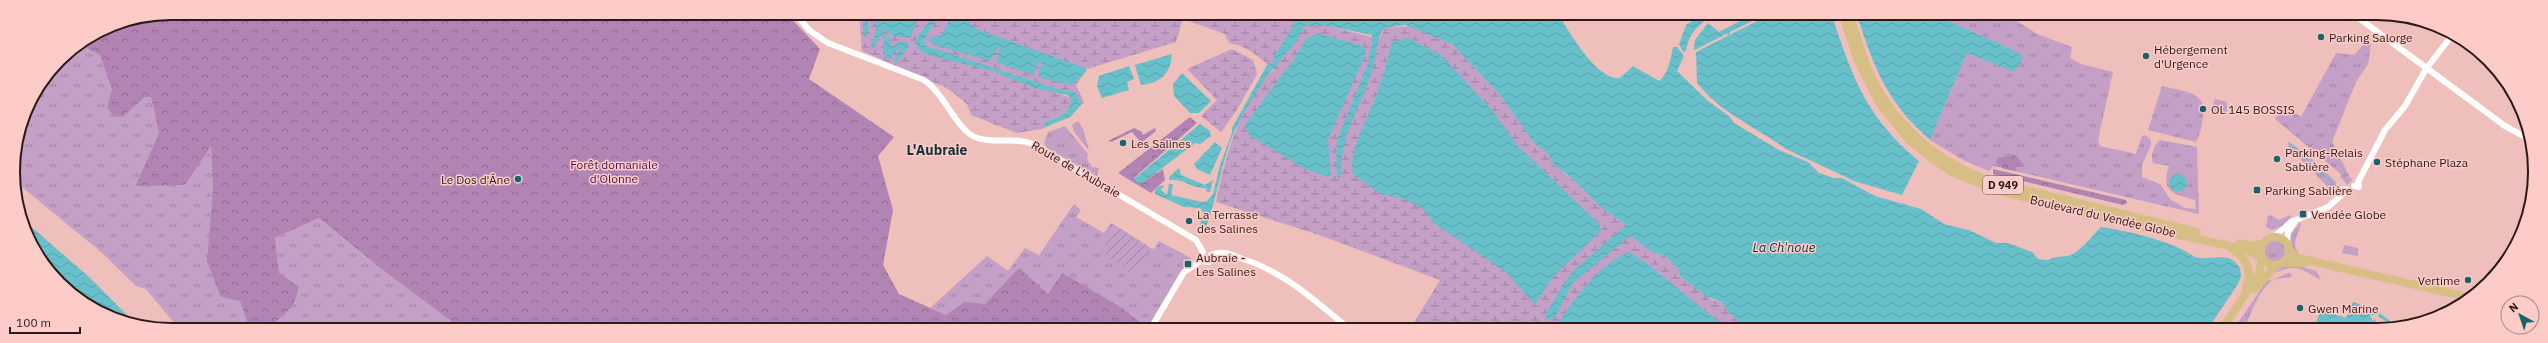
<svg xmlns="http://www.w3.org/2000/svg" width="2548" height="343" font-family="'IBM Plex Sans',sans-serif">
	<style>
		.grass { fill: url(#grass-tufts) }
		.forest { fill: url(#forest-crowns) }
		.wetland { fill: url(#wetland-marsh) }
		.garden { fill: url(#garden-furrows) }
		.pitch { fill: #c49fc6 }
		.water { fill: url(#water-waves) }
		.pier { fill: #efbfbb }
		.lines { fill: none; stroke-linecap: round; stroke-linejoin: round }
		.stream { stroke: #68c0ca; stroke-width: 1.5 }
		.minor { stroke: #fff; stroke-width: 6 }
		.major { stroke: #d7be85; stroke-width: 8 }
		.rail-casing { stroke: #604644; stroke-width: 3 }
		.rail { stroke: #fdccc8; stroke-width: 1.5; stroke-dasharray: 4.5; stroke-linecap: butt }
		.poi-dot { fill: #17646c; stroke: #fdccc8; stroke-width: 1.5 }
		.labels { text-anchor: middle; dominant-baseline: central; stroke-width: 3; stroke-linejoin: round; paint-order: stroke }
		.shield { fill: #fdccc8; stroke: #6a4f4d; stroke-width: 1 }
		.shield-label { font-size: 11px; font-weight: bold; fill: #2b1a18 }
		.poi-label { font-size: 12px; fill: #2b1a18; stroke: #fdccc8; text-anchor: start }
		.park-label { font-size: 12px; fill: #49114d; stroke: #fdccc8 }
		.street-label { font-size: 12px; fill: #2b1a18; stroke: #fdccc8 }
		.water-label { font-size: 13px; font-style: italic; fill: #0b373b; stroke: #fdccc8 }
		.quarter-label { font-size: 14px; font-weight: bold; fill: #123438; stroke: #fdccc8 }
		.rim { fill: none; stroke: #2b1a18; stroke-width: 2 }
	</style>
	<defs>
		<pattern id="grass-tufts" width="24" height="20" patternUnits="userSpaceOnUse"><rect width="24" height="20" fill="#c49fc6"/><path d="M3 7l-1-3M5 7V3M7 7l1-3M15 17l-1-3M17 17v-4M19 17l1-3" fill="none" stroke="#9f81a0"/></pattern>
		<pattern id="forest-crowns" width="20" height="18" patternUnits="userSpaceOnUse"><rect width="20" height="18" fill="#b184b3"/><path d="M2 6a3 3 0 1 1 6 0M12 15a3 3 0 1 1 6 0" fill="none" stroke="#906b91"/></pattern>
		<pattern id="wetland-marsh" width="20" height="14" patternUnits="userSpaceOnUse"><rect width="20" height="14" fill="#c49fc6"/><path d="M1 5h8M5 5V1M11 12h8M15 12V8" fill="none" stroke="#9f81a0"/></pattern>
		<pattern id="garden-furrows" width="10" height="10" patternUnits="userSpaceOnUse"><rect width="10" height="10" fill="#c49fc6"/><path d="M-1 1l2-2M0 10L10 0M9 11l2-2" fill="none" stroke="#9f81a0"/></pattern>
		<pattern id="water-waves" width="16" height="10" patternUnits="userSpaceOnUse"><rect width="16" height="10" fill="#68c0ca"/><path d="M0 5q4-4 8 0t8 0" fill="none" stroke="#5aa4ad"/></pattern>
	</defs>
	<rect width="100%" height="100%" fill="#efbfbb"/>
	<!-- grass -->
	<path class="grass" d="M1930 13H2004L2037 34 2072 47 2070 58 2081 64 2113 72 2098 140 2100 146 2136 154 2142 136 2145 135 2151 140V145L2142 165V177L2160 184 2171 200 2185 208 2196 209 2195 200C2174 194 2160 192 2169 166L2153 163C2150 155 2154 145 2160 140L2197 147 2199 214 1993 166 1989 171 1963 160 1930 140 1967 53 2014 72 2009 48Z
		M82 44 100 55 112 90 107 107 124 116 145 97H151L159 133 135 185 211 145 213 190 240 301 250 330H180L146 289 136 286 101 252 16 182 13 161 25 111 60 59Z
		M2364 44H2371L2368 64 2356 82 2332 142 2350 177 2345 176 2353 179 2347 185 2340 176 2342 175 2275 119 2284 106 2301 117 2336 53 2354 55Z
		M2162 86C2182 92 2208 90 2203 117 2202 125 2200 135 2196 142L2148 130Z
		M2215 99 2227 102V115L2212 110Z
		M1076 122H1079L1083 129 1089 150 1074 132 1072 125Z
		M1065 126 1088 154 1087 159 1092 167 1099 168 1097 176 1047 148 1044 144 1048 132Z
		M2289 142 2308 155 2336 182 2334 194 2329 193 2330 189 2288 147Z
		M1074 204 1081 210 1076 217 1104 233 1111 223 1118 227 1106 245 1134 274 1151 248 1154 249 1159 241 1191 258 1192 262 1180 273 1147 328 1121 307 1062 274 1048 294 985 305 964 302 946 315 930 308 987 256 1008 271 1025 248 1039 255Z
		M2270 215 2279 220 2290 215 2291 217 2281 227 2272 230 2266 227 2268 216Z
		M319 218 379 267 463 330H273L276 322 293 306 279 273 275 238Z
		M2301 222C2301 231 2290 241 2298 252L2297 253 2293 248 2289 236Z
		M2263 251a11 11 0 1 1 22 0a11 11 0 1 1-22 0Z
		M2296 265 2316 271 2321 280C2299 268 2297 263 2272 274L2282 267Z
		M2288 273 2292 274 2291 277C2286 278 2280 278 2276 279 2262 282 2249 317 2244 330H2233L2268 279 2270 281Z"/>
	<!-- forest -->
	<path class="forest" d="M172 13H786L820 49 809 79 894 137 878 156 893 210 883 265 899 294 946 315 964 302 985 304 1019 268 1048 294 1062 273 1121 307 1146 327 1145 330H463L379 267 319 218 275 238 279 273 299 287 293 306 276 322 273 330H250L240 301 221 297 207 262 213 190 211 146 185 185 135 186 159 133 151 97H145L124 116 114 117 107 107 112 90 100 55 81 45 111 25Z
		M1190 117 1197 123 1134 178 1140 184 1163 169 1165 180 1151 193 1118 173Z
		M1134 128 1142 132 1143 135 1155 128 1156 131 1131 151 1139 140 1132 132 1111 142 1108 141Z
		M2015 155 2023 164 2020 167H2015L2017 171 2004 169 1996 162 1998 158Z
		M1993 169 2126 200 2127 203 2123 205 1993 174Z"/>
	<!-- wetland -->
	<path class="wetland" d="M859 13H937L921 31 915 43 918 49 992 71 1071 98C1070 113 1059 118 1046 121L1044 128 1070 117 1082 104 1075 92 1058 89 927 46 924 40 935 22 949 13H1276L1294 23 1329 26 1379 39 1385 28 1411 26 1452 44 1499 94 1538 147 1544 148 1563 173 1573 179 1602 207 1626 225 1630 236 1657 254 1665 256 1678 268 1680 276 1710 299 1722 302 1729 313 1746 327 1753 330H1424L1415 321 1440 280 1319 235 1216 202C1225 155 1240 104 1274 69 1260 59 1247 45 1229 43L1225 34 1183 19 1176 42 1087 69 1076 85 1084 102 1070 117 1042 129 1017 133 971 115 967 104 947 88 862 51Z
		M1232 49 1253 60 1257 74 1237 110 1221 132 1201 116 1217 100 1187 69Z"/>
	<!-- garden -->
	<path class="garden" d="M1118 227 1151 248 1134 275 1107 256 1105 245Z"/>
	<!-- pitch -->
	<path class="pitch" d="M2344 245 2358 248V256L2342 253Z"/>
	<!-- water -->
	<path class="water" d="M862 13H925L918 19 910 38 894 36 879 28 884 33 883 35 891 38 890 45 894 46 900 41 908 43V48L896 63 893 60 902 47 894 52 890 60 885 57 889 51 883 55 884 38 880 35 874 48 871 47 877 25 871 22V18H866L869 29 866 37H864Z
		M937 13H961L976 29 1086 68V72L1071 85 1044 79 1038 75 1042 63H1038L1033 75 996 62 1000 49 998 47 990 61 935 45 930 41V37C946 39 946 24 951 16L948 14 935 22 924 40 927 46 1058 89 1075 92 1082 104 1070 117 1043 128 1046 121C1059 118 1071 112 1071 98L1067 95 1034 88 992 71 928 55 918 49 915 43 921 31Z
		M1276 13H1558C1567 29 1597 81 1620 78L1633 66 1659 81C1668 75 1671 57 1673 47H1677L1684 56 1677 71 1708 101 1729 116 1734 123 1779 150 1808 162 1819 173 1834 178H1842L1875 196 1921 209 1944 224 1969 230 1996 243H2008L2032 252 2038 259 2048 260C2056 255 2065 258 2073 254 2084 247 2092 236 2101 227 2127 231 2154 237 2179 248 2184 250 2189 254 2195 257 2211 262 2228 249 2240 268L2241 276 2238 284 2207 330H1753L1746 327 1729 313 1722 302 1707 297 1680 276 1678 268 1665 256 1654 253 1630 236 1573 283 1555 317 1547 320 1545 315 1571 273 1626 225 1601 207 1573 179 1555 166 1546 151 1536 145 1527 133 1499 94 1452 44 1405 25 1385 28 1381 33C1376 47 1375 64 1370 78 1358 109 1339 142 1341 176L1338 178 1336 166 1337 140 1368 63 1373 38 1371 35 1329 26H1304C1299 43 1279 61 1268 75 1257 91 1246 108 1237 126 1222 155 1218 197 1206 227L1203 229 1200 225 1203 212 1200 208 1184 207 1155 194V190L1160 186H1164L1161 190 1167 195 1169 184H1173L1171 195 1203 202 1207 201 1213 194 1220 165 1232 133V128L1268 63 1271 64 1275 60 1274 56 1293 27 1294 23Z
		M1704 13H1716C1701 23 1689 31 1686 51L1683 52 1679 44 1686 25Z
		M1755 13H1768L1730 32 1729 35 1726 34 1695 50 1694 49 1695 40 1708 23 1719 32Z
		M1831 13C1853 78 1865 116 1919 161L1902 195 1854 181 1786 149C1757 128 1721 113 1697 83L1696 52 1771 14Z
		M1856 13H1930L2009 48 2021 55 2023 59 2014 72 1967 53 1930 140C1885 100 1875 69 1856 13Z
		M1318 33 1362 46 1365 48 1366 53 1328 140 1331 174 1328 177 1305 169 1249 135 1245 125 1294 59 1305 40Z
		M1408 38 1441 55 1492 110 1518 146 1599 224 1601 231 1552 278 1535 305 1507 273 1434 223 1423 209 1405 199 1381 194 1353 174C1348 148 1371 114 1378 90 1384 74 1388 58 1392 42Z
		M1172 54C1171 73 1161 83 1141 85L1135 65Z
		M1129 66 1134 79 1127 82 1129 90 1102 98 1097 86 1099 76Z
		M1182 73 1211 101 1199 113H1190L1174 96 1173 84Z
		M1200 124 1210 131 1211 136 1200 144 1195 143 1140 185 1134 179Z
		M1215 142 1222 148 1210 175 1197 169 1194 164Z
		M1179 168 1181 175 1205 185 1213 180 1210 192H1207L1206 188C1192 189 1184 178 1169 180V177Z
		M2169 183a9 9 0 1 1 18 0a9 9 0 1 1-18 0Z
		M21 218 88 276 134 322 102 314 52 276Z
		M1629 252 1645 262 1729 330 1560 328 1558 323C1577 297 1599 264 1629 252Z
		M2353 302 2376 311 2399 327 2387 330H2313L2321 310 2346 318Z"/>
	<!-- pier -->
	<path class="pier" d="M2377 309 2379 317 2396 327 2392 328 2379 322 2377 324 2375 319 2373 321 2370 315H2377Z"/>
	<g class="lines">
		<!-- stream -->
		<path class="stream" d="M2289 143 2331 181 2334 187 2333 192"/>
		<!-- minor -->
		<path class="minor" d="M795 13 809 30 828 43 924 80C945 94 956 129 975 137 993 145 1014 136 1033 144L1196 240 1203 252
			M2352 13 2505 126 2529 139
			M2358 182 2385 130 2405 106 2426 69 2453 34
			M2354 186 2359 187 2358 182
			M2343 194V189L2348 190
			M2275 236 2291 222 2328 207 2343 194
			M2287 243 2288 232 2294 223
			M1211 255C1221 250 1230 254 1240 258 1286 272 1314 301 1351 330
			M1201 261 1209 262 1211 255
			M1150 330 1184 272 1201 261"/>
		<!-- major -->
		<path class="major" d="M1842 13 1858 61 1880 104 1910 141 1931 158 1952 172 1995 190 2155 230 2244 249 2261 257
			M1849 13C1856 33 1861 54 1870 74 1895 128 1941 165 1997 183L2197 232
			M2261 251a14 14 0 1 1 28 0a14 14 0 1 1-28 0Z
			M2240 243 2252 246 2262 244
			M2232 249C2247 258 2253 271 2246 288
			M2289 250 2298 258 2468 297
			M2283 263H2305
			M2255 289 2277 265
			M2221 330 2259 274 2262 258"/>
		<defs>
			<path id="rail" d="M2483 58 2508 88"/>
		</defs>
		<!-- rail casing -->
		<use href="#rail" class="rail-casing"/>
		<!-- rail -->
		<use href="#rail" class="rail"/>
	</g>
	<!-- markers -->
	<g class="poi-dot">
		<circle cx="2321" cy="37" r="4"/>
		<circle cx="2146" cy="56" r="4"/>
		<circle cx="2203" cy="109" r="4"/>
		<circle cx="1123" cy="143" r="4"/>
		<circle cx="2277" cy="159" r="4"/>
		<circle cx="2377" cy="162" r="4"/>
		<circle cx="518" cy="179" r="4"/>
		<rect x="2253" y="186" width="8" height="8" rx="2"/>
		<rect x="2299" y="210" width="8" height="8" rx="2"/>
		<circle cx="1189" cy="221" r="4"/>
		<rect x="1184" y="260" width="8" height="8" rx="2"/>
		<circle cx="2468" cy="280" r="4"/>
		<circle cx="2300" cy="308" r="4"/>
	</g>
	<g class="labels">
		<!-- shield labels -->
		<rect class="shield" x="1983" y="176" width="40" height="18" rx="3"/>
		<g class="shield-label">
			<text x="2003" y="185">D 949</text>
		</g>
		<!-- poi labels -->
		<g class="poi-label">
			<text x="2329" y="37">Parking Salorge</text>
			<text x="2154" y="49">Hébergement<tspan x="2154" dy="14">d'Urgence</tspan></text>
			<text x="2211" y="109">OL 145 BOSSIS</text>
			<text x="1131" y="143">Les Salines</text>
			<text x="2285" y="152">Parking-Relais<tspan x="2285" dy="14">Sablière</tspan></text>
			<text x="2385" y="162">Stéphane Plaza</text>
			<text x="510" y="179" text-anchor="end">Le Dos d'Âne</text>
			<text x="2265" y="190">Parking Sablière</text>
			<text x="1197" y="214">La Terrasse<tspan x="1197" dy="14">des Salines</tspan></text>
			<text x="2311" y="214">Vendée Globe</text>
			<text x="1196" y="257">Aubraie -<tspan x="1196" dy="14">Les Salines</tspan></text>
			<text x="2460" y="280" text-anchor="end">Vertime</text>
			<text x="2308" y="308">Gwen Marine</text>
		</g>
		<!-- park labels -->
		<g class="park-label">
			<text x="614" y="164">Forêt domaniale<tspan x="614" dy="14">d'Olonne</tspan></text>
		</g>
		<!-- street labels -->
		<g class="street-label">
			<text transform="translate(1076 169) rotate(30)">Route de L'Aubraie</text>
			<text transform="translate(2103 216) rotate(13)">Boulevard du Vendée Globe</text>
		</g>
		<!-- water labels -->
		<g class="water-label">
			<text x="1784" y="247">La Ch'noue</text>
		</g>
		<!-- quarter labels -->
		<g class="quarter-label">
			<text x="937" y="150">L'Aubraie</text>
		</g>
	</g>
	<!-- crop -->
	<path d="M0 0H2548V343H0ZM171 20H2377A151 151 0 0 1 2528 171V172A151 151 0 0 1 2377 323H171A151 151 0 0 1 20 172V171A151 151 0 0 1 171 20Z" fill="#fdccc8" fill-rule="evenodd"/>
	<path class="rim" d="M171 20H2377A151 151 0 0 1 2528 171V172A151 151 0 0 1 2377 323H171A151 151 0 0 1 20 172V171A151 151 0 0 1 171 20Z"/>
	<!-- north arrow -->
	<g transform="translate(2520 315) rotate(320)"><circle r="19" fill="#fdccc8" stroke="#a98582"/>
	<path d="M0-3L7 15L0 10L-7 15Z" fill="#17646c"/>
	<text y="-6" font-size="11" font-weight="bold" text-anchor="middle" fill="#2b1a18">N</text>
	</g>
	<!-- scale -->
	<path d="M10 327v6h70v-6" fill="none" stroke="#2b1a18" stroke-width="2"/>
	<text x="16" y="327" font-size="12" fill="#2b1a18" stroke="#fdccc8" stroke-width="3" paint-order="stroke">100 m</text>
</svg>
